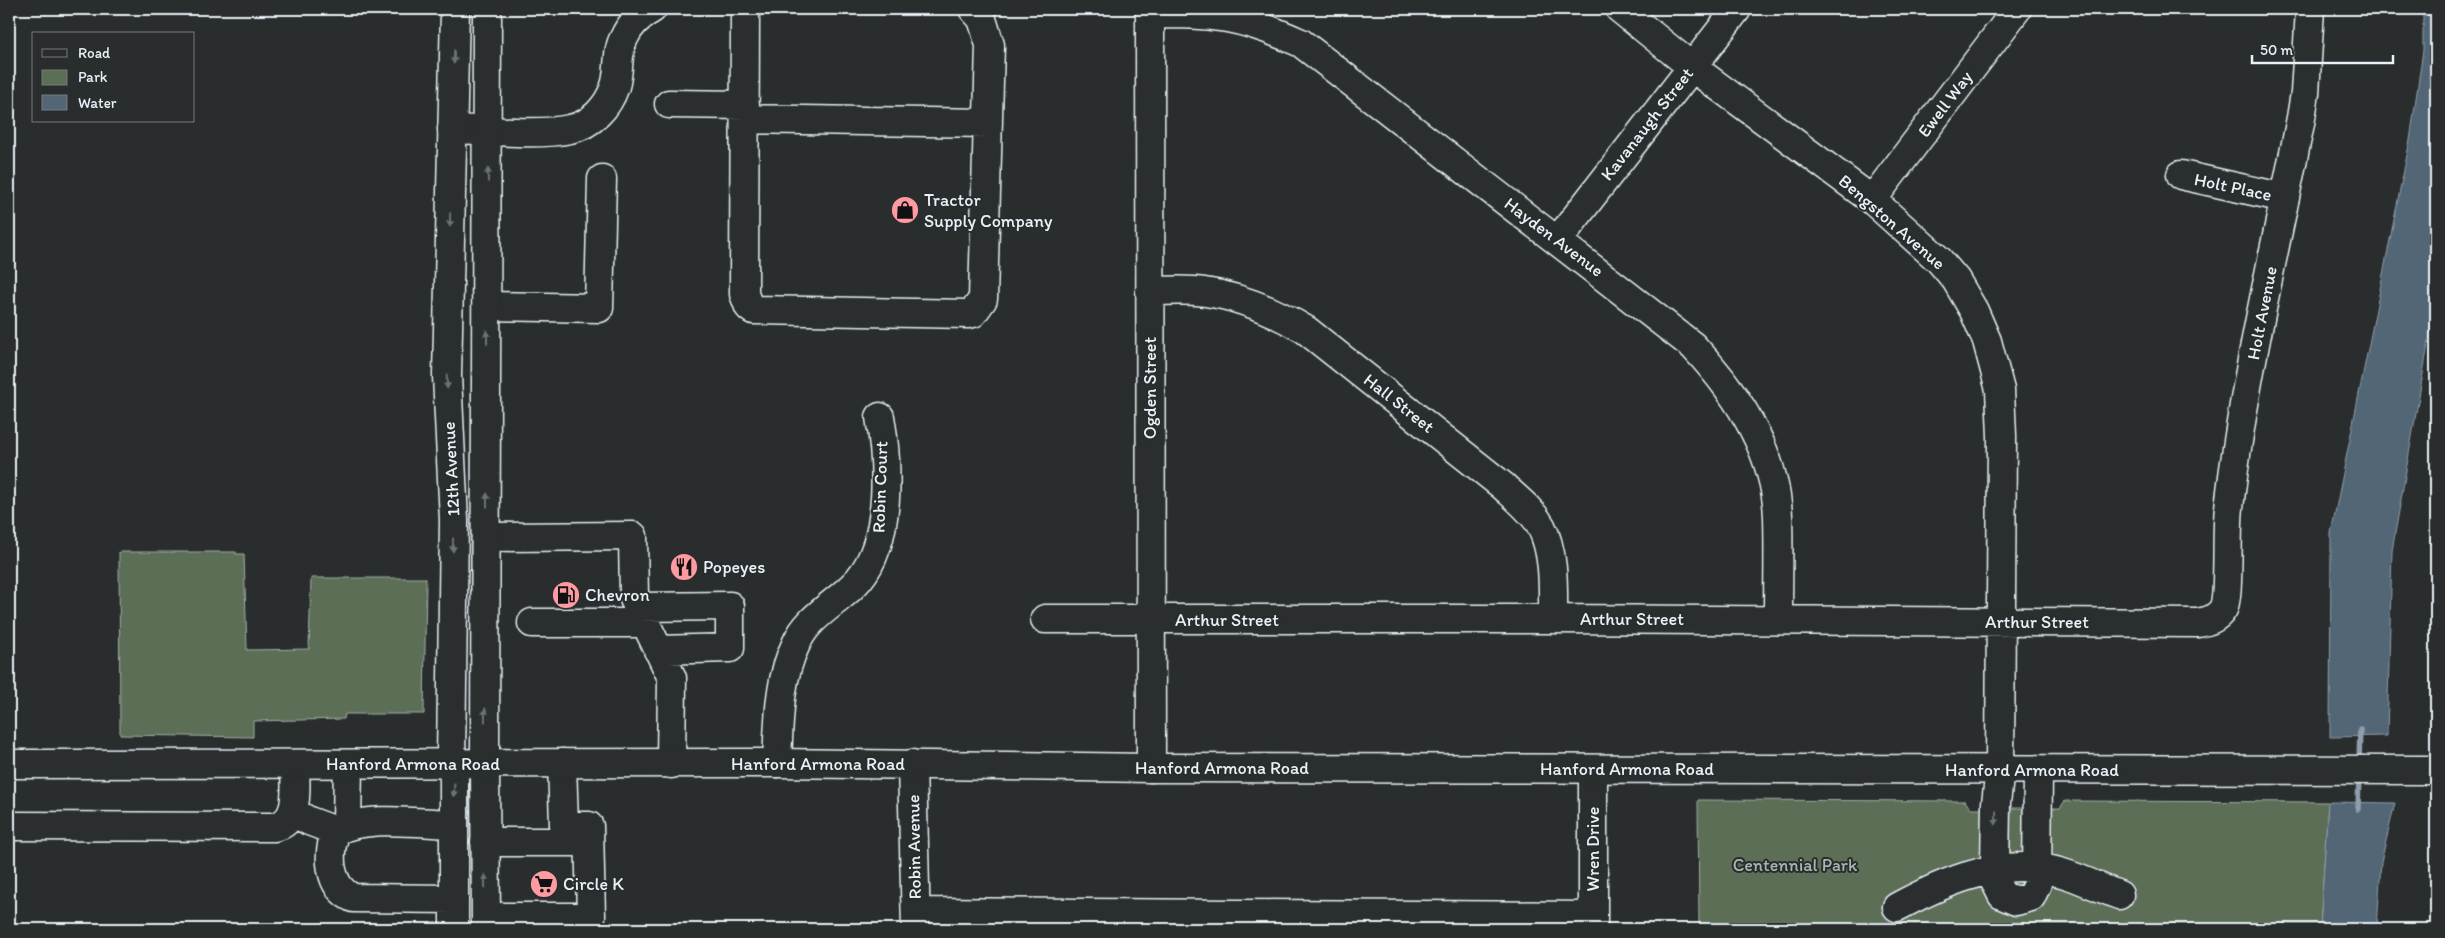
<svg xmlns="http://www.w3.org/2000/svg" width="2445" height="938" font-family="Itim,sans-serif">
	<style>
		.green { fill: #5d6e57; stroke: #a2b0a8 }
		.water { fill: #526676; stroke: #8e9eaa }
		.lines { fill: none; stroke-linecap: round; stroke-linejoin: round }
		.stream { stroke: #8e9eaa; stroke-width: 5.5 }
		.minor-casing { stroke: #e8f1f8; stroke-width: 31 }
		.major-casing { stroke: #e8f1f8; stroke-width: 31 }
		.minor { stroke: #2a2d2e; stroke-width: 28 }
		.major { stroke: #2a2d2e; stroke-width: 28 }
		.oneway { fill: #6c7275 }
		.labels { text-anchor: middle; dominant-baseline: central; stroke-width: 4; stroke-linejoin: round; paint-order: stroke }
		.street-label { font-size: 18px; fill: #e8f1f8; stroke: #2a2d2e }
		.poi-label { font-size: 18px; fill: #e8f1f8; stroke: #2a2d2e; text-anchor: start }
		.park-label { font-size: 18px; fill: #a9b6b0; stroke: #2a2d2e }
	</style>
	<rect width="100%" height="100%" fill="#2a2d2e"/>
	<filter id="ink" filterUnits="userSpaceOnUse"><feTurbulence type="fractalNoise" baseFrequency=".02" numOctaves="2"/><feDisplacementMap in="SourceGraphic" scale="10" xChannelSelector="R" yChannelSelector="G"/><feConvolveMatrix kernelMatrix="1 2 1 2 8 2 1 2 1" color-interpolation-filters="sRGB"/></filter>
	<g filter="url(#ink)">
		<!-- green -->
		<path class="green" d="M236 552V554H244L247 650 309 649 311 578H426L424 714H345L344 719 253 721V737L120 735 119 552Z
			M1698 800 1965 801 1970 808H2060L2065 801 2328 802 2320 929H1699Z"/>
		<!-- water -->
		<path class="water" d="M2423 9H2436V299L2392 551 2387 736 2330 737 2331 533 2410 140 2423 50Z
			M2328 802 2395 803 2381 862 2377 929H2320Z"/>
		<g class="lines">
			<!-- stream -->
			<path class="stream" d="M2359 762 2360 729
				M2358 809 2359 776"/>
			<defs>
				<path id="minor" d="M745 9 744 294 749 307 753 310 968 314 973 313 983 299 990 45 982 19 973 9
					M1150 9 1151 768
					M1620 9 1692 67 1872 200 1939 260 1956 280 1974 311 1987 341 2000 390 2002 436 2000 770 1996 803 1995 869 1996 883 2002 895 2016 901 2031 897 2037 884 2038 770
					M1150 14C1214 13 1242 16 1301 43L1693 346C1737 393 1775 450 1778 516 1779 551 1778 585 1778 620
					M669 104 745 105
					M745 119 988 123
					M452 129C485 130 539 136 570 129 591 125 608 107 615 86 620 71 616 52 624 38 630 24 639 16 652 9
					M2181 175 2285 198
					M1872 200 2017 9
					M1558 240 1737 9
					M1150 291C1168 291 1187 289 1205 292 1242 297 1274 311 1306 330L1503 486C1516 498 1532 510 1541 526 1555 553 1553 589 1553 619
					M487 306 599 308 602 179
					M487 537 633 536 634 599 672 678 671 764
					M638 607 730 606V648L658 650
					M1045 619H1553L2198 623C2208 621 2217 619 2223 609 2230 597 2226 528 2229 508 2244 377 2276 247 2301 118L2305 93 2310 9
					M532 623H645
					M451 763 454 779V929
					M485 763 486 929
					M777 763C779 723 778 681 796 644 809 614 839 603 859 579 892 540 888 463 880 417
					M912 764 916 929
					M293 812 309 821 336 831
					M453 824C418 823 367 815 336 831 327 854 328 887 353 898L453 899
					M347 825 348 764
					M9 826 274 827C301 822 295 787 295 765
					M485 842H589
					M1897 907C1940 884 1990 862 2039 868 2067 871 2094 886 2119 895
					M916 912 1593 916
					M486 917H591L589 826 564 825 562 763
					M1593 929V770"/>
				<path id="major" d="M451 763 454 520 447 376 455 9
					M485 763 487 9
					M9 764 777 763 1151 768 2436 770"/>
			</defs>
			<!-- minor casing -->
			<use href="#minor" class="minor-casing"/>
			<!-- major casing -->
			<use href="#major" class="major-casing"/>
			<!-- minor -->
			<use href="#minor" class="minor"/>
			<!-- major -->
			<use href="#major" class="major"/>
		</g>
		<!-- one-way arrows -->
		<defs><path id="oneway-solid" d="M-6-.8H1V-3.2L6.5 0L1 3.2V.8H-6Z" transform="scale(1.25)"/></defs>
		<g class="oneway">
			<use href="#oneway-solid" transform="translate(454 57) rotate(91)"/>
			<use href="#oneway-solid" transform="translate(488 175) rotate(-90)"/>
			<use href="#oneway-solid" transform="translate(450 220) rotate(91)"/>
			<use href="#oneway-solid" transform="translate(487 337) rotate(-90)"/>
			<use href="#oneway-solid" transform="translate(447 382) rotate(88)"/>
			<use href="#oneway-solid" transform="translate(487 500) rotate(-90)"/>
			<use href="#oneway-solid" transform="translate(453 545) rotate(91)"/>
			<use href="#oneway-solid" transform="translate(485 715) rotate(-89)"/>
			<use href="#oneway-solid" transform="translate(454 790) rotate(94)"/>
			<use href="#oneway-solid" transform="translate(1996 818) rotate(91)"/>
			<use href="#oneway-solid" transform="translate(485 881) rotate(-91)"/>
		</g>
	</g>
	<!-- icons -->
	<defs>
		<symbol id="shop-disc" viewBox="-11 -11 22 22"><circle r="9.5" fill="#ff9aa2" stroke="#2a2d2e"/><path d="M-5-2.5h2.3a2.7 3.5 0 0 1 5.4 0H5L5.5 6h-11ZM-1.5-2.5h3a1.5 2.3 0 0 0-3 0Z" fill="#111"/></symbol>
		<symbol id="restaurant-disc" viewBox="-11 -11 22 22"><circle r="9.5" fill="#ff9aa2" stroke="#2a2d2e"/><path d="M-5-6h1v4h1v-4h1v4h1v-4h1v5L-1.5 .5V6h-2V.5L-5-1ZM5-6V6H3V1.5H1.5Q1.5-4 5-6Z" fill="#111"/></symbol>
		<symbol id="fuel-disc" viewBox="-11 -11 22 22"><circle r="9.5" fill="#ff9aa2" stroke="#2a2d2e"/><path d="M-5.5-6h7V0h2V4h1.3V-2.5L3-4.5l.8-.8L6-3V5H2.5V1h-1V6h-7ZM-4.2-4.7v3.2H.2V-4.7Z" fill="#111"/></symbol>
		<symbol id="supermarket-disc" viewBox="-11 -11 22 22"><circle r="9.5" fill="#ff9aa2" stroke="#2a2d2e"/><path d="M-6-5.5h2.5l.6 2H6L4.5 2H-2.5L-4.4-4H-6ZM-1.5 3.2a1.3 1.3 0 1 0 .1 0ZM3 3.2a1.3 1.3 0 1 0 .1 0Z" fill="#111"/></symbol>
	</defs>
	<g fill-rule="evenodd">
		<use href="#shop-disc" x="889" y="194" width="32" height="32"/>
		<use href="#restaurant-disc" x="668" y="551" width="32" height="32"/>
		<use href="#fuel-disc" x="550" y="579" width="32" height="32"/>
		<use href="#supermarket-disc" x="528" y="868" width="32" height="32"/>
	</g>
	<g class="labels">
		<!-- street labels -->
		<g class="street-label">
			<text transform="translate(1945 104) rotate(-53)">Ewell Way</text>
			<text transform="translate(1647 124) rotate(-52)">Kavanaugh Street</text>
			<text transform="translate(2233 187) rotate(12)">Holt Place</text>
			<text transform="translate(1892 222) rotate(41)">Bengston Avenue</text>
			<text transform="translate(1554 237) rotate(37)">Hayden Avenue</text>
			<text transform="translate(2262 313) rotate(-79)">Holt Avenue</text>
			<text transform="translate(1150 388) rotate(-90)">Ogden Street</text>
			<text transform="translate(1399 403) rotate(38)">Hall Street</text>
			<text transform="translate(451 469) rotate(-93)">12th Avenue</text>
			<text transform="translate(880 487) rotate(-88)">Robin Court</text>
			<text x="1632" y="619">Arthur Street</text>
			<text x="1227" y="620">Arthur Street</text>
			<text x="2037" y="622">Arthur Street</text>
			<text x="413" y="764">Hanford Armona Road</text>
			<text x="818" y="764">Hanford Armona Road</text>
			<text x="1222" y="768">Hanford Armona Road</text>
			<text x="1627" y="769">Hanford Armona Road</text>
			<text x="2032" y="770">Hanford Armona Road</text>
			<text transform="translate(914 847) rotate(-91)">Robin Avenue</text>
			<text transform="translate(1593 849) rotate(-90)">Wren Drive</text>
		</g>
		<!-- poi labels -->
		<g class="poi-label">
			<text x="924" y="200">Tractor<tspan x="924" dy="21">Supply Company</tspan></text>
			<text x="703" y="567">Popeyes</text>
			<text x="585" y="595">Chevron</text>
			<text x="563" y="884">Circle K</text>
		</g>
		<!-- park labels -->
		<g class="park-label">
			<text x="1795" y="865">Centennial Park</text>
		</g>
	</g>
	<!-- margin -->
	<rect width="2445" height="938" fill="none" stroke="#2a2d2e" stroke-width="30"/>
	<rect x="15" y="15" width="2415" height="908" fill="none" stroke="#e8f1f8" stroke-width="2" filter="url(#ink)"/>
	<!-- legend -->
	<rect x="32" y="32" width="162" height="90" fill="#2a2d2e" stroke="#767b7f"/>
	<rect x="42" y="49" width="25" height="8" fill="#2a2d2e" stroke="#767b7f"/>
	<text x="78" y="58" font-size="15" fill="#e8f1f8">Road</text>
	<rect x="42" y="70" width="25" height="15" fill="#5d6e57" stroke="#767b7f"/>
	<text x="78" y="82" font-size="15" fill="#e8f1f8">Park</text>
	<rect x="42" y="95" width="25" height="15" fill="#526676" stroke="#767b7f"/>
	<text x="78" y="108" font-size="15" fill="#e8f1f8">Water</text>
	<!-- scale -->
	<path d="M2252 55v8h141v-8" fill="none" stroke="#e8f1f8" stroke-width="2.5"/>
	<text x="2260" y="55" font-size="15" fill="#e8f1f8" stroke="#2a2d2e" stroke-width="4" paint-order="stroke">50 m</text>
</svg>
